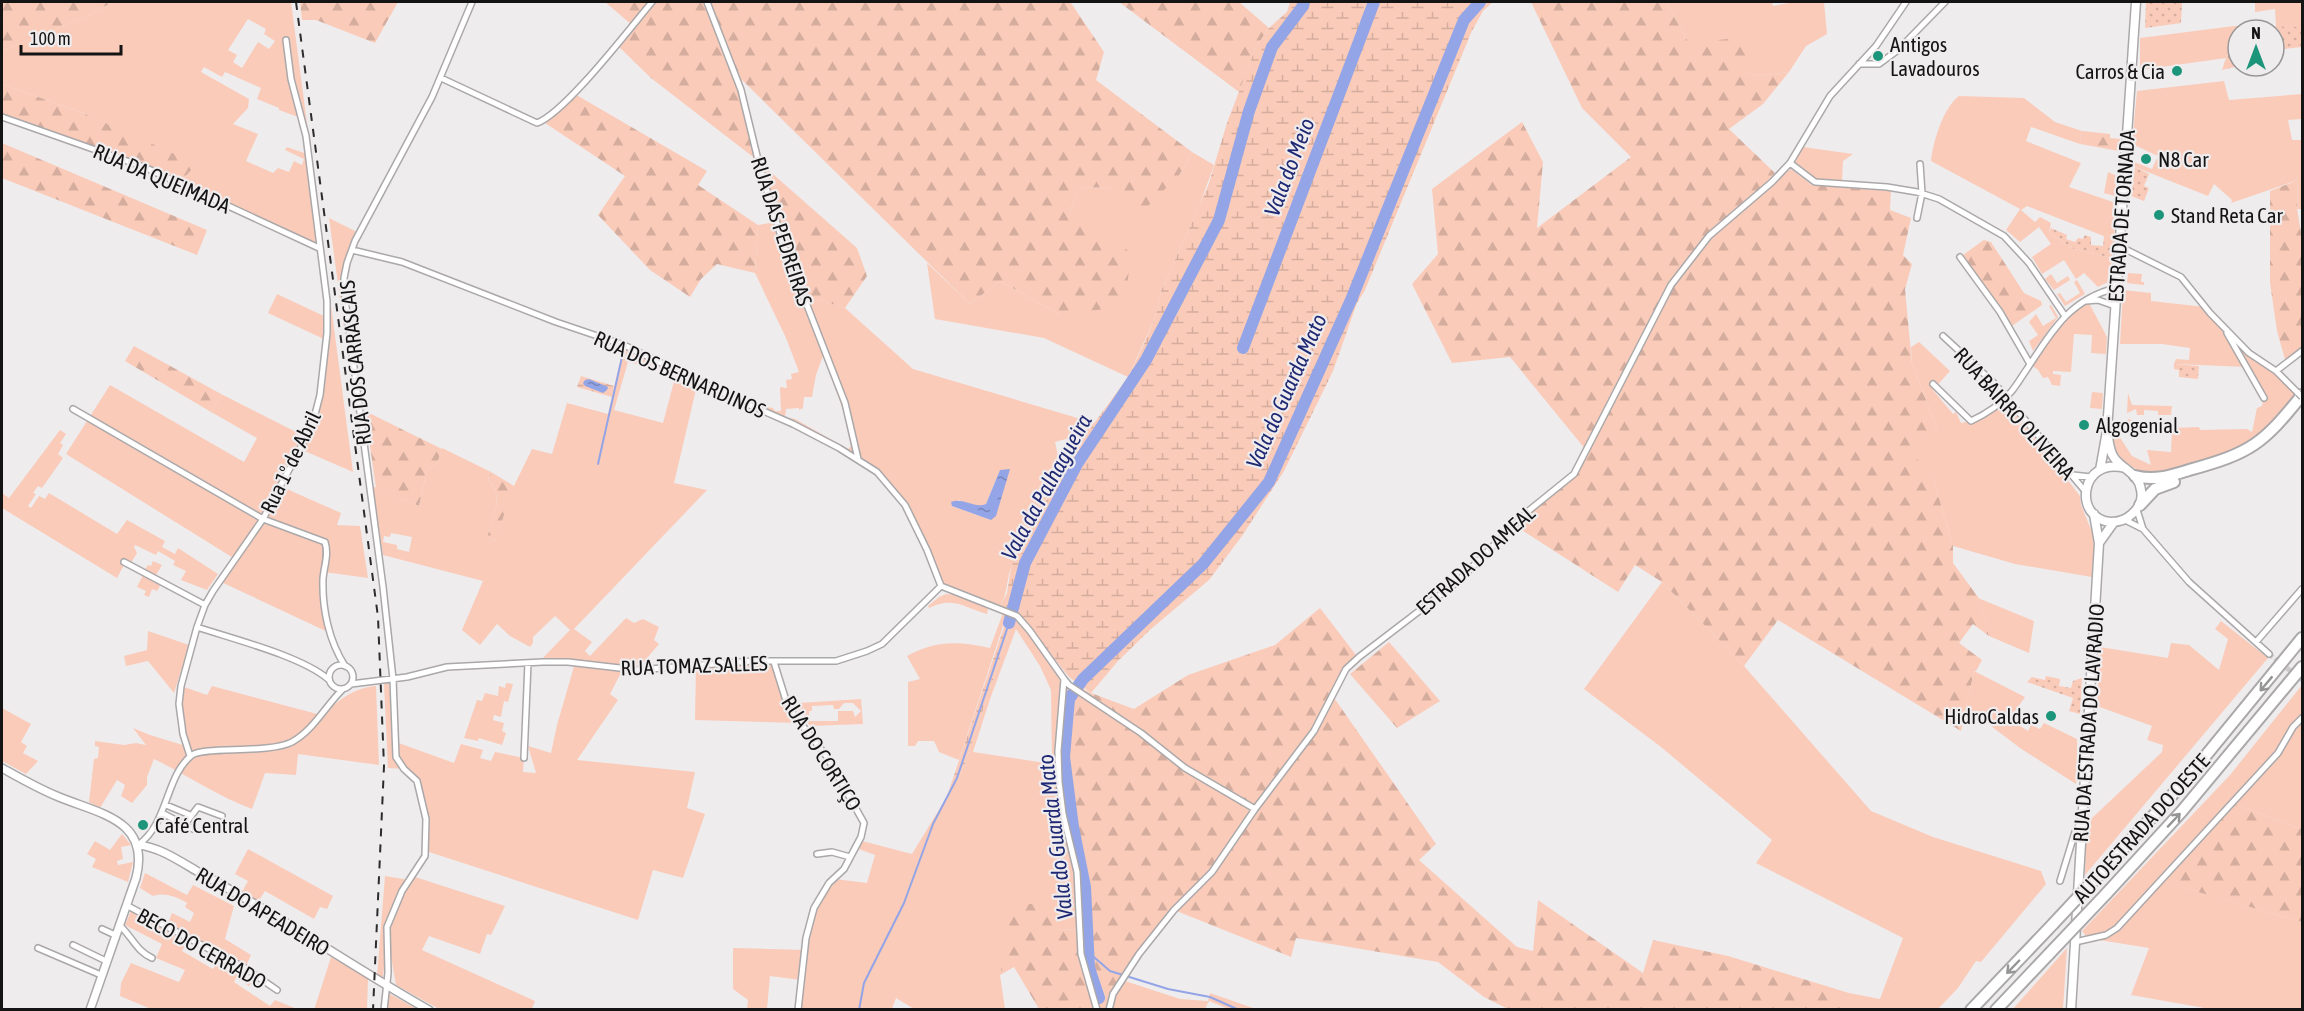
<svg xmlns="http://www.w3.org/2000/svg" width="2304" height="1011" font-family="'Asap Condensed',sans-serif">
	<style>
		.grass { fill: #facbb9; fill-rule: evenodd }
		.forest { fill: url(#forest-firs) }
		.wetland { fill: url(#wetland-marsh) }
		.garden { fill: url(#garden-dots) }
		.water { fill: url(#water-ripples) }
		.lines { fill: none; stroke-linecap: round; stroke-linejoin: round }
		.stream { stroke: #93a5e6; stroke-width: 2 }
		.river { stroke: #93a5e6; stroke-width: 12 }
		.minor-tunnel { stroke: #cecccd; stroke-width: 5; stroke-dasharray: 5 2.5; stroke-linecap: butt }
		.minor-casing { stroke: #aba8aa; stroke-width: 8 }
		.tertiary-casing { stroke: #aba8aa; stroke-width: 10 }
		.primary-casing { stroke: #aba8aa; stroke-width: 11 }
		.motorway-casing { stroke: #aba8aa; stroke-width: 14 }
		.minor { stroke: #fff; stroke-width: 5 }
		.tertiary { stroke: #fff; stroke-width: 7 }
		.primary { stroke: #fff; stroke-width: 8 }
		.motorway { stroke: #fff; stroke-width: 10 }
		.rail { stroke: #2d2c2d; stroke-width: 2; stroke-dasharray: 8 8; stroke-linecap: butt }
		.minor-bridge-casing { stroke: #aba8aa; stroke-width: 8; stroke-linecap: butt }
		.motorway-bridge-casing { stroke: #aba8aa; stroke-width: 14; stroke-linecap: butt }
		.minor-bridge { stroke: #fff; stroke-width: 5 }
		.motorway-bridge { stroke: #fff; stroke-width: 10 }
		.oneway { stroke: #969596 }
		.poi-dot { fill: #1d957a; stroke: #efecee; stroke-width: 2 }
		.labels { text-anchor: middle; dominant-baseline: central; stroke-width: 4.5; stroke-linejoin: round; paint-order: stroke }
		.poi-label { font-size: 21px; fill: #151415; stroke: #efecee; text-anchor: start }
		.street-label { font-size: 21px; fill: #151415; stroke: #efecee }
		.water-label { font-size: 22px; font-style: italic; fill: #1f2973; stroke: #efecee }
	</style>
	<defs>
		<pattern id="forest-firs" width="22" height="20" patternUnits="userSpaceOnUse" patternTransform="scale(1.5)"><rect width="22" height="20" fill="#facbb9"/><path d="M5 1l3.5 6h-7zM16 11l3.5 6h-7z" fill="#d5ad9e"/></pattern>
		<pattern id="wetland-marsh" width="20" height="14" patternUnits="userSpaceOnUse" patternTransform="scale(1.5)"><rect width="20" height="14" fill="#facbb9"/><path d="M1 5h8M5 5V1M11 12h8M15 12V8" fill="none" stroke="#d5ad9e"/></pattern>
		<pattern id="garden-dots" width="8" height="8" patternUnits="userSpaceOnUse" patternTransform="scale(1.5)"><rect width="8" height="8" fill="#facbb9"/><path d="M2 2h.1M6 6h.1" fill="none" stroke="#d5ad9e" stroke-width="1.8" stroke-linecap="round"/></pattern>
		<pattern id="water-ripples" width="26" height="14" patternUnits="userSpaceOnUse" patternTransform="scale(1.5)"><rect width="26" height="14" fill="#93a5e6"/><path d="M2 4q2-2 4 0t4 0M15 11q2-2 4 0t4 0" fill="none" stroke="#7785b9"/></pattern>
	</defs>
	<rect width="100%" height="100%" fill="#efecee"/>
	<!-- grass -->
	<path class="grass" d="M113 2H291L353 472 300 449 280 486 341 513 337 525 360 526 368 578 324 572 323 582 330 633 219 581 235 559 66 454 110 385 244 462 257 438 211 412 221 394 306 437 319 400 326 340 268 313 277 294 326 317 319 248 179 183 196 165 83 113 2 84V51L81 19ZM248 19 266 29 264 34 275 41 269 49 258 42 242 68 233 62 237 55 228 50ZM204 67 222 77 225 72 261 88 257 99 279 108V110L301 118 307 154 287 147 285 150 304 159 302 165 294 161 289 172 278 168 273 173 246 161 258 134 233 124 248 108 249 99 201 72Z
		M1666 2H1772L1773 6 1795 2H1824L1827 34 1806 46 1789 72 1758 76 1747 73 1689 43Z
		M2255 2H2302V28L2276 27 2275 9 2255 12Z
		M2234 26H2247L2245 30H2238V40L2226 58 2140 70V38Z
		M2224 81 2229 100 2302 94V119L2288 120 2292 140H2302V209H2297L2298 180 2231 203 2232 200 2214 184 2208 196 2135 167 2134 162 2152 169 2158 156 2132 144 2137 91Z
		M1959 96 2024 98 2055 122 2082 131 2080 144 2031 127 2026 141 2081 163 2069 187 2116 203 2114 240 2027 206 2021 210 2035 222 2040 217 2051 223 2049 233 2074 249 2112 258 2110 281 2098 287 2084 273 2076 279 2064 260 2042 274 2032 257 2051 244 2039 227 2020 242 2006 230 2020 209 1931 161C1933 142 1943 108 1959 96Z
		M1803 147 1853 154 1843 161 1842 180H1817L1795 163Z
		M1192 152 1214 165 1200 204 1161 291 1155 318 1128 377 1044 338 935 319 927 263 970 304 1000 281 1061 315 1068 218 1078 188 1114 187 1180 174Z
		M2108 172 2117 176 2115 196 2104 193Z
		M329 218 359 233 344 278 349 328H344Z
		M776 222 801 294 845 308 913 369 1094 423 1087 433 1055 442 1062 474C1043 503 1026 533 1012 565 1006 579 1009 590 1000 606L944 584C924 539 904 493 864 463L764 411 767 407 773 408 775 411H781L780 387 787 388 786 380 792 379 791 374 799 372 786 338 755 273 758 225ZM823 356 843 410 851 446 848 449 795 419 785 417 786 409 799 408V410L803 408 804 397H812L816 375ZM1000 470 991 520 952 506 958 500 980 507 986 504Z
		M2128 273 2142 274 2141 282H2144V285L2127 283Z
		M2051 274 2057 283 2068 276 2070 280 2054 290 2045 279Z
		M2077 280 2085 294 2065 306 2057 294 2060 293 2066 302 2080 293 2074 282Z
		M2123 290 2151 293V301L2205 307 2249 353 2268 365 2298 393 2251 442 2227 454 2156 476 2143 474 2124 461 2117 453 2112 434 2119 436 2132 456 2151 465 2147 450 2171 452 2172 428 2199 427 2200 430 2247 429 2252 432 2257 408 2262 406 2264 398 2246 367 2174 364 2176 359 2189 360 2190 348 2162 344H2120Z
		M2082 301 2089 303 2107 337 2106 354 2091 353 2092 335 2074 334 2071 372 2053 371V374L2061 375 2060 386 2052 385 2048 377 2043 378 2038 370 2030 364 2065 316Z
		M2051 305 2058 317 2033 351 2029 341 2038 335 2029 322 2036 314 2043 326 2056 318 2049 306Z
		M1919 342 1950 371 1933 390 1953 414 1956 412 1961 423 1971 421 2006 397 2037 436 2050 457 2080 496 2081 505 2092 532 2094 544 2092 577 2015 564 1953 546 1934 481 1908 448 1937 428 1912 364 1911 347Z
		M624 345 698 381 674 483 707 490 574 629 592 642 585 651 590 656 626 618 634 623 643 619 659 627 654 640 659 644 637 670 623 669 610 694 618 700 577 760 695 772 687 808 705 814 683 878 653 870 638 920 426 851V819L417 781 404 769 388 768 384 683 389 684 396 742 454 763 461 744 483 750 480 758 491 761 495 752 524 758 523 772 536 773 528 746 551 753 557 725 575 663 539 662 570 630 555 616 533 637V643L530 647 510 636 497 624 480 645 462 630 483 581 383 555 372 486 419 506 427 470 437 463 442 448 491 472 488 480C505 496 493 518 487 537L495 541 510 494 532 449 552 454 567 403 608 414ZM628 362 676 374 663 423 614 410ZM391 533 412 537 409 552 397 549V545L383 542 384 536 390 537Z
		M2092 392 2103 393 2102 409 2090 408Z
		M2128 393 2132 405 2172 406 2171 415H2158V411L2144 410V415H2137L2136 409 2127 413Z
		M2128 419 2137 422 2164 423 2165 428 2124 426Z
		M60 430 66 434 60 443 63 445 58 454 63 458 42 488 38 486 33 493 36 494 28 506 31 508 39 496 45 499 49 493 117 534 127 520 165 541 162 547 175 554 178 548 218 574 207 590 181 580 186 571 173 565 175 561 158 551 156 555 135 545 134 547 137 553 131 563 124 565 117 578 2 508V493L9 498Z
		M153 561 162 565 155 577 144 571 148 565 151 566Z
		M143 575 161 584 157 591 152 589 149 597 144 595 146 591 137 587Z
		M1662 582 1744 666 1871 811 1933 837 2041 871 2046 884 1981 962 1976 961 1958 988 1938 1009H1849V993L1880 999 1903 938 1756 863 1772 840 1661 747 1584 689Z
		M946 594 956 595 988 608 987 614C964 607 952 596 929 608L928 606 939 597Z
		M1978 598 2034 621 2029 653 1989 636Z
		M1003 613 1007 614 959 760 939 752 934 741H918L915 746H908V682L920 679 907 656C936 640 958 641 990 648Z
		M1015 615 1064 679 1081 930 1053 929 1000 975 1005 1009H914L896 998 892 1009 799 1010 807 938 815 908 835 879 867 883 875 855 859 849 862 841 912 854 962 772ZM1016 629 1040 666 1051 690 1052 764 973 752 990 699Z
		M2221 621 2268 658 2085 875 2086 834 2091 819 2162 752 2163 745 2147 740 2152 726 2097 706 2100 647 2168 658 2171 643 2189 645 2219 670 2228 639 2215 629Z
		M148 631 189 645 174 693 148 661 126 666 124 656 147 650Z
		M774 662 786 702 801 723 695 720 696 665Z
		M1974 671 2025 697 2009 719 2028 731 2031 725 2040 729 2044 723 2077 739V754L2079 757 2078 763 2076 764 2078 768 2076 784 2020 748 1966 707Z
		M506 683 513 684 508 702 504 701 501 717 494 715 493 720 504 723 502 731 506 733 502 745 479 738 478 741 464 738 477 700 482 701 485 693 498 696 499 686 505 688Z
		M2302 685V829L2231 803 2161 881 2302 922V1009H2210L2131 995 2149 948 2093 939 2089 940 2082 931 2230 775Z
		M181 686 207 695 212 686 321 715C339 701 352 688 376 686L379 765 298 754 296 775 265 773 252 809C217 796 187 775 154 759L147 777V785L132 803 121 796 125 785 117 780 100 808 89 802 94 759 98 758 99 747 95 746V741L124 745 136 743 146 745 133 728 150 735 186 746 180 720Z
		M861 699 863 724 810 726 797 708 799 703ZM844 703H853L861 711 855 717 853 711H838V721H809V711H812V706L833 705 834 709H839Z
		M2 708 31 724 21 742 27 746 23 753 38 761 26 774 2 761Z
		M122 834 131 845 121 847 123 859 117 861 118 865 133 862 128 882 92 867 96 859 87 854 95 841 110 850Z
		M248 849 333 896 327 909 320 907 314 919 265 891 258 902 242 892 248 881 235 874Z
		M145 873 187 895 193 885 234 906 225 939 251 955 245 968 189 939 182 951 213 969 220 959 253 981 249 986 236 978 234 982 270 1006 275 1000 297 1009H151L120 996 121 983 131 963 179 982 185 970 156 958 162 944 125 925 131 911 182 936 167 927 172 913 190 922 194 913 185 907 187 903C177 897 165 892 153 896L140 888Z
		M385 876 409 880 412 876 505 906 491 935 487 934 480 954 429 936 422 950 535 1001 532 1009H439L396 985 387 934 383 977 377 976Z
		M733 948 805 950 801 980 770 976 767 1009H747L748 1000 733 989Z
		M2067 948 2063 1009H2013Z
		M331 957 372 980H368L367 1009 314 1010Z
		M1122 980 1180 999 1208 1001 1210 993 1256 1009H1229L1209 1001 1205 1009 1109 1010Z
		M388 993 417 1009 386 1010Z"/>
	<!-- forest -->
	<path class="forest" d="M2 2H113L81 19 2 51Z
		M300 2H398L375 43 316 20H302Z
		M605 2H1239L1269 28 1256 47 1239 92 1119 2 1071 3 1104 52 1096 80 1192 152 1180 174 1144 210 1114 187 1078 188 1068 218 1131 252 1127 288 1104 309 1061 315 1000 281 970 304 742 80 741 88 757 160 857 248 867 276 845 308 801 294 757 160 651 78 616 44 632 25Z
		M1531 2H1666L1689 43 1747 37V73L1758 76 1789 72 1763 104 1729 129 1775 173 1754 196 1791 169 1812 185 1891 191 1890 210 1911 218 1903 255 1912 264 1905 289 1912 364 1937 428 1909 448 1934 481 1953 546V563L1978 597 1989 636 1973 624 1959 643 1982 660 1976 671H1974L1961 731 1778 620 1744 666 1662 582 1635 565 1618 592 1514 525 1574 474 1586 450 1510 357 1452 363 1412 284 1438 254 1432 189 1522 122 1543 162 1537 228 1631 157 1582 108Z
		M2 84 83 113 197 164 179 183 2 117Z
		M573 93 707 171 698 185 758 225 755 273 717 264 701 279 690 297 650 270 598 215 625 176 542 121Z
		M2082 131 2110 134V138L2120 139 2119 151 2080 144Z
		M2 143 207 230 197 255 2 178Z
		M2298 180 2297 209 2302 238V351L2286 363 2277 331 2270 283V191Z
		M1984 240 1991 242 2024 293 2041 301 2042 305 2009 328 1960 257Z
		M134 346 221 394 211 412 125 361Z
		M365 411 442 449 437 463 427 470 419 506 376 488Z
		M491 472 514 486 495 541 487 537C493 518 505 495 488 480Z
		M1320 608 1356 655 1344 668 1330 692 1436 844 1419 860 1517 947 1533 951 1538 900 1643 973 1653 940 1728 956 1849 993V1009H1508L1484 997 1438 962 1296 938 1291 957 1174 910C1150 941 1121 971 1109 1009H1039L1014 967 1000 975 1012 905 1050 903 1053 929 1081 930 1080 898 1063 814 1058 751 1064 679 1091 693 1134 709 1188 675 1275 645Z
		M1389 642 1440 701 1397 728 1350 674Z
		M2231 803 2302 829V922L2160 881Z"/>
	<!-- wetland -->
	<path class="wetland" d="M1290 2H1493L1483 11 1471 33 1365 290 1357 303 1333 371 1312 414 1284 471 1242 536 1209 580 1151 629 1118 661 1091 693 1069 677 1019 614 1000 606 1007 593 1011 568 1020 543 1087 433 1128 377 1143 346 1155 318 1161 291 1208 186 1227 123 1256 47 1269 28 1287 12Z
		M581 376 614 386 612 397 577 387Z
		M1009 612 1015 615 962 772 947 796Z"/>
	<!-- garden -->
	<path class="garden" d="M2146 2H2185L2182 3 2181 23 2145 28Z
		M2247 26 2301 27 2302 47 2276 50V57L2274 58V30H2245Z
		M2238 40 2239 66 2222 70 2226 58Z
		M2135 167 2149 174 2144 186 2149 188 2144 201 2131 196Z
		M2051 228 2067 235 2066 239 2075 242 2078 238 2083 239 2085 235 2091 237V245L2103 246 2104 236 2114 240 2112 258 2074 249 2049 233Z
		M2174 364 2199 366 2198 379 2179 377V370L2174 369Z
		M2046 676 2060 679 2059 686 2071 688 2073 681 2082 678 2080 714 2069 711 2073 698 2027 682 2032 677 2045 680Z"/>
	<!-- water -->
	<path class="water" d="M589 379 608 387 607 390 603 393 585 386 583 383 585 380Z
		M1010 469 996 516 991 520 952 506 951 502C964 497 974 509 986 504L1000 470Z"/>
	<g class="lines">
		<!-- stream -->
		<path class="stream" d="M598 464 624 348
			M1088 952 1110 971 1168 989 1210 997 1239 1010
			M859 1010 864 983 904 903 933 824 957 778 1009 623"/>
		<!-- river -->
		<path class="river" d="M1243 348 1374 2
			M1009 623 1025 563 1077 464 1146 360 1219 220 1249 111 1272 47 1303 6 1304 2
			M1099 998 1089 968 1085 887 1073 827 1064 757 1069 699 1083 679 1203 564 1269 482 1351 300 1464 20 1480 2"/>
		<!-- minor-tunnel -->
		<path class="minor-tunnel" d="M2269 654 2302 680"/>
		<defs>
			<path id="minor" d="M707 2 741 90 760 168 784 246 845 403 858 459
				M1859 64H1879L1898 50 1945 2
				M441 78 537 123C565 113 630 28 652 2
				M2 117 144 167 319 248
				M1790 163 1815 182 1887 187 1917 192 1939 199 2004 236 2029 263 2065 316
				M1917 218 1922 193 1920 164
				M2119 246 2181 277 2210 313 2249 353 2276 371 2298 393
				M352 250 402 262 556 322 624 345 738 400 793 424 839 448 877 472 905 505 927 550 941 586
				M1960 257 2000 312 2030 364
				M2086 301 2098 300 2115 306
				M2227 333 2264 398
				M1943 336 1995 384 2085 491
				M2276 371 2302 351
				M1933 384 1971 421C1986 414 2000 405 2011 392 2017 385 2022 376 2027 369 2052 331 2070 299 2116 288
				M73 409 263 519 325 542C329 555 324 566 323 579 322 609 329 641 345 666
				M2073 475 2091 477
				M2137 510 2143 529
				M2125 520 2143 529 2189 582 2269 654
				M124 562 205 605
				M941 586 1017 616 1030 631 1064 679 1058 751 1059 782 1063 814 1077 872 1081 954 1097 1010
				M197 627C233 639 301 656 328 679
				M2256 642 2302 589
				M774 662 788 707 827 757 864 823 861 837 844 869 829 883 814 908 806 938 798 1010
				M329 677a12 12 0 1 1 24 0a12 12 0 1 1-24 0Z
				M1064 679 1069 685 1141 733 1185 768 1255 809
				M351 684 407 677 447 667 543 662H568L637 670 753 661H836L867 651 882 644 941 586
				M190 756 183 734 179 704 181 686 197 627 205 605 213 591 263 519 312 426 320 395 327 333V301L306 136 291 79 286 40
				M524 758 528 663
				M166 805 190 815
				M162 813 193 829
				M185 824 198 807 222 816
				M138 845C169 823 165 776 192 755 205 746 268 754 292 742 314 730 326 705 343 689
				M817 854 832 852 850 857
				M2060 881 2075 832 2081 822
				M126 905 245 968 277 990
				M119 925C132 936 136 951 152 958
				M102 929 115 935
				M2075 942 2106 935 2117 928 2278 753 2293 727 2302 718
				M73 945 106 961
				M38 948 101 975
				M384 1010 388 973 387 927 402 891 425 856 426 819 417 781 404 769 396 757 393 679 383 587 345 299 344 278 347 263 355 241 432 97 472 2
				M1109 1010 1113 994 1139 954 1174 910 1212 872 1255 809 1314 731 1346 669 1359 657 1457 582 1527 512 1574 474 1671 285 1709 236 1772 182 1790 163 1830 96 1876 46 1906 2"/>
			<path id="tertiary" d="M2 768C20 778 39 789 59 797 100 814 151 820 136 878L90 1010
				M138 845C160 847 181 862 200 873 279 915 351 966 429 1010"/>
			<path id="primary" d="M2108 437C2109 445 2110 453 2115 459 2124 470 2139 474 2141 490 2143 499 2139 508 2132 514 2126 520 2119 522 2111 522 2072 519 2080 456 2125 468
				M2100 470 2107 431 2136 2
				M2099 543 2114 522
				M2071 1010 2099 543 2094 514"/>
			<path id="motorway" d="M2135 476C2155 481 2170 476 2189 470 2251 453 2263 444 2302 395
				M2140 505 2155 489 2174 482
				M2110 863 2185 781 2302 638
				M2106 894 2182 811 2302 667
				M1971 1010 2053 924
				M1996 1010 2049 954"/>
		</defs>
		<!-- minor casing -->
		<use href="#minor" class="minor-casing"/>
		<!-- tertiary casing -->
		<use href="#tertiary" class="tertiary-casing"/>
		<!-- primary casing -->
		<use href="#primary" class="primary-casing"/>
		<!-- motorway casing -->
		<use href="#motorway" class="motorway-casing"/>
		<!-- minor -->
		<use href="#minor" class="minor"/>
		<!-- tertiary -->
		<use href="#tertiary" class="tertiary"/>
		<!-- primary -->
		<use href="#primary" class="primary"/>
		<!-- motorway -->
		<use href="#motorway" class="motorway"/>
		<!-- rail -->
		<path class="rail" d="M296 2 378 617 384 766 373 1010"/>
		<defs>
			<path id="minor-bridge" d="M2298 393 2302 397"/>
			<path id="motorway-bridge" d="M2053 924 2110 863
				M2049 954 2106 894"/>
		</defs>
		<!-- minor-bridge casing -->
		<use href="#minor-bridge" class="minor-bridge-casing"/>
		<!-- motorway-bridge casing -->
		<use href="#motorway-bridge" class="motorway-bridge-casing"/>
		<!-- minor-bridge -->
		<use href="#minor-bridge" class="minor-bridge"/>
		<!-- motorway-bridge -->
		<use href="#motorway-bridge" class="motorway-bridge"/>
	</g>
	<!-- one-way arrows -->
	<defs><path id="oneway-shaft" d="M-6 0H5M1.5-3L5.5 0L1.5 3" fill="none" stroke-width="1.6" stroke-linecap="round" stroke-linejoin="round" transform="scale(1.5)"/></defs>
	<g class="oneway">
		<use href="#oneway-shaft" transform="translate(2266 684) rotate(130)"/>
		<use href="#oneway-shaft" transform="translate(2174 820) rotate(-47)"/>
		<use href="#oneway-shaft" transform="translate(2013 967) rotate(134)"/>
	</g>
	<!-- markers -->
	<g class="poi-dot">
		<circle cx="1878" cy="56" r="6"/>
		<circle cx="2177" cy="71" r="6"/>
		<circle cx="2146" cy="159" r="6"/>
		<circle cx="2159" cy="215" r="6"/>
		<circle cx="2084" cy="425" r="6"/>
		<circle cx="2051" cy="716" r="6"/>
		<circle cx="143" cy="825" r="6"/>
	</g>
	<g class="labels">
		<!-- poi labels -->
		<g class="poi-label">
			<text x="1890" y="44">Antigos<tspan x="1890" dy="24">Lavadouros</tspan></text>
			<text x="2165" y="71" text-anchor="end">Carros &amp; Cia</text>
			<text x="2158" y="159">N8 Car</text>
			<text x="2171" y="215">Stand Reta Car</text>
			<text x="2096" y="425">Algogenial</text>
			<text x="2039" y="716" text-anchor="end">HidroCaldas</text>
			<text x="155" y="825">Café Central</text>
		</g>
		<!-- street labels -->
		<g class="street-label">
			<text transform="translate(162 178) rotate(23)">RUA DA QUEIMADA</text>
			<text transform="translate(2121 216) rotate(-86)">ESTRADA DE TORNADA</text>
			<text transform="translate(782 231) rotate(72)">RUA DAS PEDREIRAS</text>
			<text transform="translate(355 363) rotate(-96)">RUA DOS CARRASCAIS</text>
			<text transform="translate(680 374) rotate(24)">RUA DOS BERNARDINOS</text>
			<text transform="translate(2015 413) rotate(48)">RUA BAIRRO OLIVEIRA</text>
			<text transform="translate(290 462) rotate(-64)">Rua 1º de Abril</text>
			<text transform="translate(1475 560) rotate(-42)">ESTRADA DO AMEAL</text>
			<text transform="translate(694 665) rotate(-2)">RUA TOMAZ SALLES</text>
			<text transform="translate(2088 723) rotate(-86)">RUA DA ESTRADA DO LAVRADIO</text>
			<text transform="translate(822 753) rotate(58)">RUA DO CORTIÇO</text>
			<text transform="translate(2141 828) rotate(-48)">AUTOESTRADA DO OESTE</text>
			<text transform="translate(263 911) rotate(31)">RUA DO APEADEIRO</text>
			<text transform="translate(202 948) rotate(29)">BECO DO CERRADO</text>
		</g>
		<!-- water labels -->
		<g class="water-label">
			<text transform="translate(1289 167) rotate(-69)">Vala do Meio</text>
			<text transform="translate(1286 391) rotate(-66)">Vala do Guarda Mato</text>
			<text transform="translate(1046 487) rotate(-61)">Vala da Palhagueira</text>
			<text transform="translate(1055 837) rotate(-97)">Vala do Guarda Mato</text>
		</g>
	</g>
	<!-- border -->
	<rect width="2304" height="1011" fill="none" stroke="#151415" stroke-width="6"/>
	<!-- north arrow -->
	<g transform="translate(2256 48)"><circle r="28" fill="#efecee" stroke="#989697" stroke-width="1.5"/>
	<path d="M0-4.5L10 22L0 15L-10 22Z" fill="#1d957a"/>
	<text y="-9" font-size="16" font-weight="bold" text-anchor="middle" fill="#151415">N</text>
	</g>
	<!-- scale -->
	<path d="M21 45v9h100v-9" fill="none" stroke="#151415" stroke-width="3"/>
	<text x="30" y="45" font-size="18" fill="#151415" stroke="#efecee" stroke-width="4.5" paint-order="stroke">100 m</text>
</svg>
